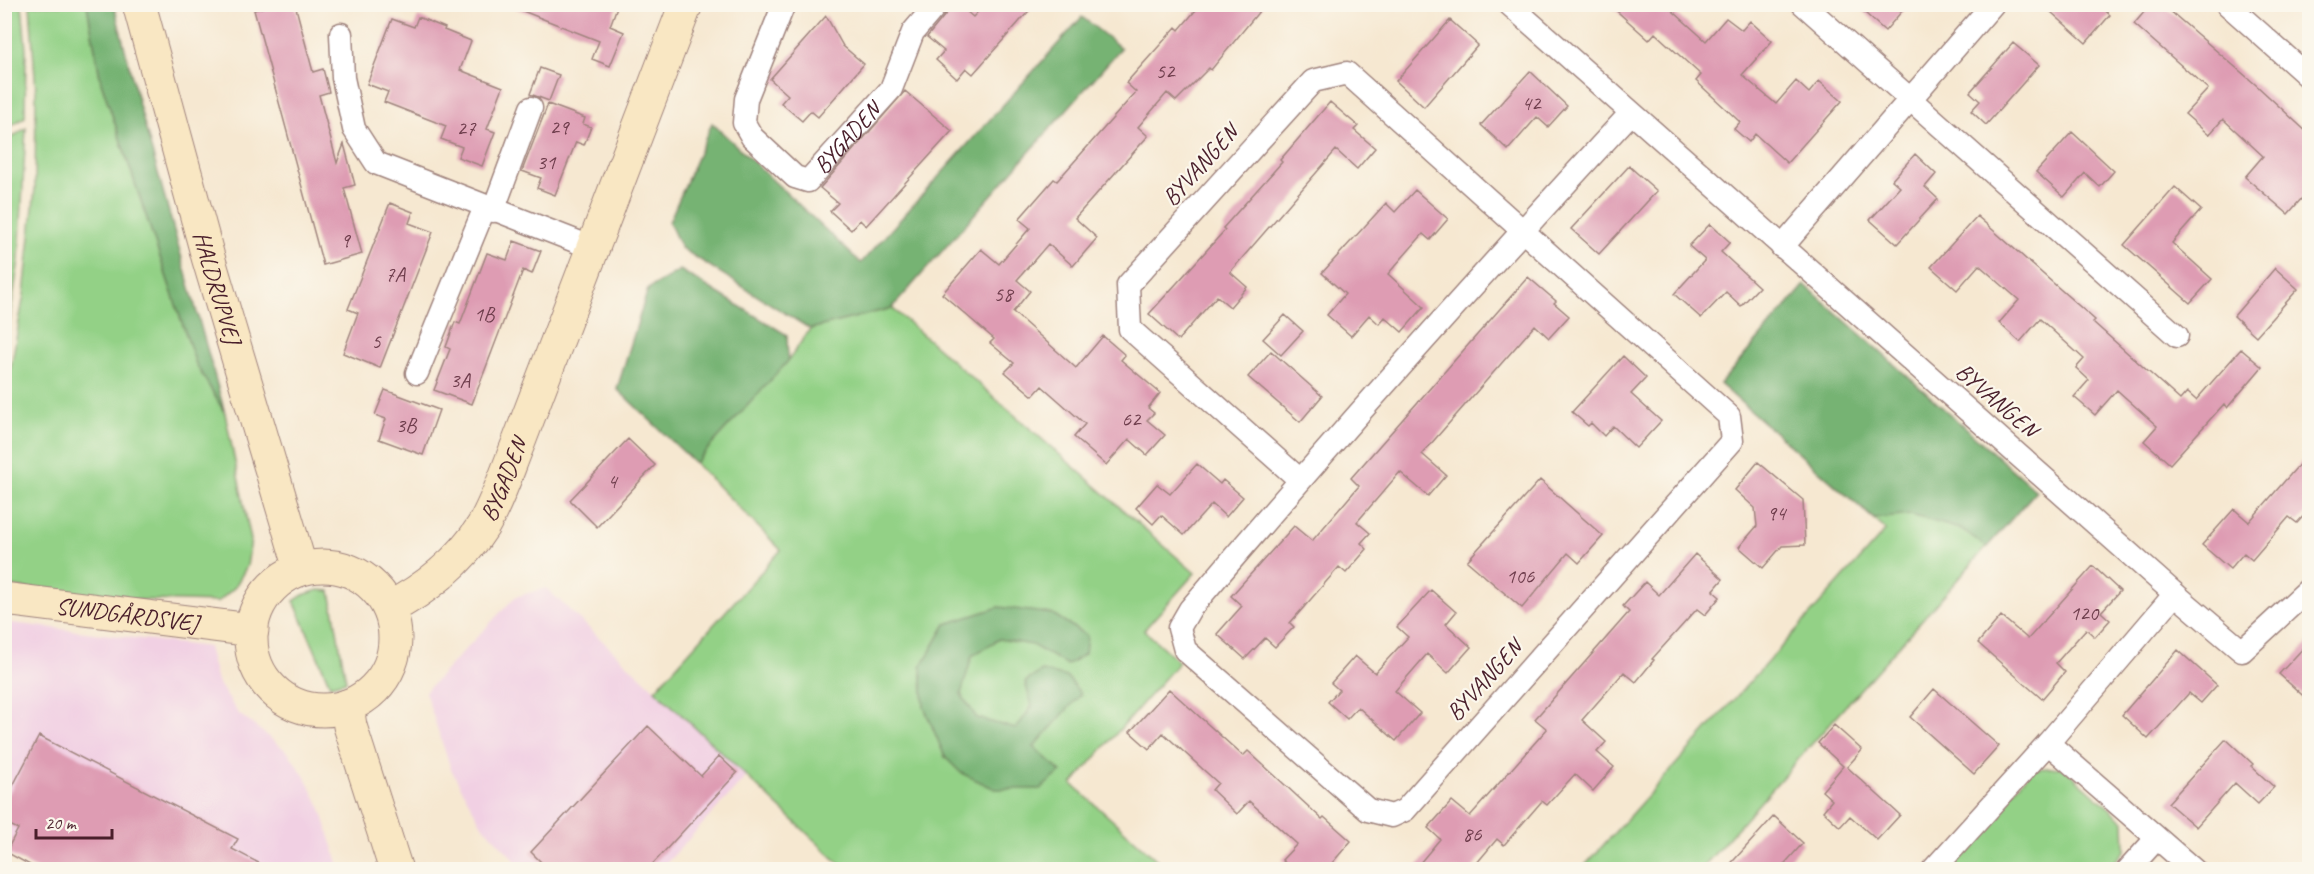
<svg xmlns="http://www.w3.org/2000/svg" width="2314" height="874" font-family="Caveat,sans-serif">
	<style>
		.built { fill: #f1d0e3 }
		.green { fill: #93d186; stroke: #6e7858; stroke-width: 1.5 }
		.forest { fill: #76b373; stroke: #60694f; stroke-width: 1.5 }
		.building { fill: #de9cb3 }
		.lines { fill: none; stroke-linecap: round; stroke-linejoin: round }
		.street-casing { stroke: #a0847e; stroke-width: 25 }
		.secondary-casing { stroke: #a0847e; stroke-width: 35 }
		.street { stroke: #fff; stroke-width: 22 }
		.secondary { stroke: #f9e7c3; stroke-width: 33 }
		.labels { text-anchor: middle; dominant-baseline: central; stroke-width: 4.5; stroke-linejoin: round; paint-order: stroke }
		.number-label { font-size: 21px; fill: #6f3e4d }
		.street-label { font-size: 24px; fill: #4a1f2b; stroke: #fbf7ec }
	</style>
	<rect width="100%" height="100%" fill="#fbf7ec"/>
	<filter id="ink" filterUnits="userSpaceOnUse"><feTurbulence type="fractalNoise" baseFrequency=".0167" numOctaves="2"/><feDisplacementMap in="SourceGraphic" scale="12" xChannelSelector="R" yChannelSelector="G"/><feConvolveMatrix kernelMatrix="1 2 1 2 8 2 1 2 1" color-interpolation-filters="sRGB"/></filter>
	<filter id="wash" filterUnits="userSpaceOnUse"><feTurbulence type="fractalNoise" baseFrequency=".008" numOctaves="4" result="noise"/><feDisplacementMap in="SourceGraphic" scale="24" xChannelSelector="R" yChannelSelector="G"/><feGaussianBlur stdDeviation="1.35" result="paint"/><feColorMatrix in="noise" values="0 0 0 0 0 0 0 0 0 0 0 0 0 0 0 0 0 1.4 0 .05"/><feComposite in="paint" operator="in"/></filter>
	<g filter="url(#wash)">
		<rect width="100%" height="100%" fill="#f6e8d1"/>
		<!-- built -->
		<path class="built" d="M546 588 747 776 661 869H523L482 825 451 769 425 692 515 597Z
			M4 622 208 647 217 681 238 713 288 752 305 777 320 806 340 869H36L5 853Z"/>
		<!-- green -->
		<path class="green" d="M5 4 22 5 26 50 25 117 5 130Z
			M30 5H87L101 82 196 364 225 413 251 540 247 566 235 587 218 602 111 599 5 586V401L24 294 35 188 36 92Z
			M26 128 19 260 5 349V142Z
			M1805 285 2036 491 1702 868 1703 869 1581 870 1886 530 1720 384Z
			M892 308 1195 573 1144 630 1179 662 1072 784 1167 869H845L655 690 781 550 695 463 788 361 810 329Z
			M318 590 330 591 346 681 330 685 294 601 303 595Z
			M2063 767 2124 821 2125 850 2108 869 1944 870 2033 769Z"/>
		<!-- forest -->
		<path class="forest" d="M87 5H114L139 105 225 413 196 364 101 82Z
			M1082 17 1121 48 892 308 810 329 681 248 669 222 712 123 861 263Z
			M680 270 787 335 788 361 695 463 617 389 648 289Z
			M1805 285 2036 491 1987 547 1963 530 1911 515 1874 519 1720 384Z
			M999 607 1053 614 1087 636 1085 654 1067 665 1032 645 999 639 972 656 961 694 977 718 1016 729 1032 706 1025 682 1042 671 1067 677 1081 694 1034 747 1061 772 1040 789H995L961 773 945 757 924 707 921 667 946 624Z"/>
		<g id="blocks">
			<!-- building -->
			<path class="building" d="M274 4H295L313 72 323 69 329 92 319 95 337 163 344 144 355 185 344 188 362 254 323 265 254 10Z
				M510 4H618L610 26 624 32 610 66 592 59 599 41 510 6Z
				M954 4H958L973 17 985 4H1035L973 74 966 68 957 79 936 60 944 51 927 37Z
				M1201 4H1265L1211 70 1209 68 1176 101 1167 93 1138 127 1148 136 1075 218 1097 238 1073 266 1048 244 1017 280 1030 291 1013 312 1076 368 1103 336 1125 355 1121 360 1160 393 1148 408 1154 413 1147 420 1165 435 1147 455 1129 439 1106 465 1074 437 1085 424 1042 386 1033 396 1005 372 1014 363 990 343 994 339 942 294 981 249 999 264 1030 228 1019 219 1054 179 1057 181 1136 92 1126 83 1176 27 1179 30Z
				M1609 4H1665L1706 41 1726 18 1742 30 1750 21 1772 41 1742 75 1776 104 1796 81 1809 93 1819 81 1842 101 1787 163 1755 134 1749 142 1734 129 1740 122 1696 81 1701 75 1655 33 1649 40Z
				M1855 4H1908L1885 31Z
				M2042 4H2098L2110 15 2086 43Z
				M2151 4H2162L2255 84 2310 135V189L2288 214 2245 177 2263 156 2223 119 2209 135 2185 114 2208 89 2134 24Z
				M826 16 843 46 864 64 818 117 811 111 802 121 781 103 788 95 770 79Z
				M418 17 445 28 444 30 471 41 460 70 503 87 487 129 495 132 482 166 458 157 462 147 441 139 446 126 384 102 388 92 367 84 392 19 414 27Z
				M1450 20 1478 45 1424 107 1396 81Z
				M2013 43 2039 65 1986 125 1971 111 1980 101 1970 92Z
				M540 68 559 75 549 101 530 94Z
				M1530 71 1567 106 1548 127 1537 117 1508 150 1481 125Z
				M905 91 952 131 866 226 860 220 851 230 830 211 838 203 820 188Z
				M1330 102 1358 126 1354 130 1375 148 1357 169 1336 150 1230 272 1247 287 1230 307 1217 296 1178 340 1149 314 1225 230 1223 228 1282 162 1280 160Z
				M548 104 585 118 583 124 591 127 584 145 576 142 555 195 537 188 541 178 522 171Z
				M2072 132 2114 171 2100 187 2085 173 2064 197 2036 172Z
				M1915 154 1936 174 1925 187 1938 199 1897 244 1870 220 1900 187 1892 180Z
				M1629 166 1657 191 1599 254 1571 229Z
				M2175 187 2201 210 2172 243 2212 279 2190 303 2124 245Z
				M1415 190 1448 219 1430 240 1423 234 1388 274 1424 307 1402 332 1385 317 1379 324 1369 315 1351 336 1327 315 1345 294 1322 273 1386 203 1395 212Z
				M390 203 413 212 409 223 433 232 380 368 343 353 358 313 348 309Z
				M1977 216 2095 320 2093 322 2180 400 2187 392 2196 400 2241 349 2262 367 2227 408 2224 404 2170 464 2144 441 2157 426 2117 390 2095 415 2074 397 2089 380 2076 368 2084 359 2040 319 2020 342 1999 323 2019 300 1979 265 1957 290 1931 267Z
				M1710 224 1730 242 1721 252 1759 287 1741 306 1726 292 1701 318 1674 294 1705 260 1689 246Z
				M514 241 541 251 532 274 523 270 472 404 434 390 450 349 446 347 455 322 460 324 487 253 507 260Z
				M2275 268 2298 289 2256 336 2234 316Z
				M1528 277 1556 301 1554 303 1569 316 1549 338 1535 325 1422 454 1446 475 1428 496 1400 472 1357 522 1370 533 1361 543 1367 549 1346 573 1339 567 1290 623 1294 627 1275 647 1265 638 1245 659 1217 634 1242 606 1231 596 1294 526 1312 541 1359 486 1351 478Z
				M1285 315 1303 331 1281 355 1263 339Z
				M1271 351 1322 396 1300 422 1248 377Z
				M1623 356 1646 378 1631 394 1661 421 1636 448 1613 426 1604 436 1591 423 1588 426 1572 412Z
				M385 390 439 410 423 455 379 439 386 419 375 415Z
				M628 439 655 465 597 527 570 500Z
				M2310 452V509L2297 523 2289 517 2252 560 2244 553 2230 569 2202 545 2234 509 2249 522Z
				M1758 462 1803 500 1805 545 1782 546 1763 568 1739 547 1757 526 1755 508 1735 490Z
				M1197 464 1220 484 1223 480 1243 497 1226 517 1212 504 1184 535 1161 515 1153 524 1136 508 1157 484 1170 494Z
				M1540 480 1603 536 1579 563 1568 553 1522 608 1467 561Z
				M1695 554 1723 579 1713 591 1720 597 1705 615 1697 609 1652 659 1654 660 1636 682 1624 672 1582 720 1606 742 1597 752 1614 767 1593 791 1575 774 1547 805 1542 801 1504 845 1497 839 1471 870H1414L1440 839 1428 828 1452 801 1470 816 1547 729 1535 719 1629 612 1623 606 1645 582 1659 595Z
				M2093 566 2120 591 2101 612 2110 620 2095 637 2086 629 2056 663 2065 672 2042 699 1978 643 2001 616 2028 639Z
				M1431 590 1456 612 1446 624 1471 647 1448 673 1427 654 1395 691 1420 713 1396 741 1358 707 1347 719 1328 702 1339 690 1331 683 1355 656 1375 673 1408 637 1397 627Z
				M2310 641V702L2279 674Z
				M2178 650 2217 685 2201 703 2189 693 2148 739 2122 715Z
				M1169 689 1243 756 1248 751 1322 819 1324 817 1351 841 1326 870H1293L1282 860 1297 844 1249 801 1237 814 1212 790 1218 783 1163 733 1149 749 1130 732Z
				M1934 689 1999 746 1974 774 1910 717Z
				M1834 725 1862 750 1847 767 1900 815 1877 840 1850 816 1840 827 1823 811 1832 800 1822 791 1843 766 1818 743Z
				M648 726 701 776 719 756 737 773 647 870H549L531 852Z
				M39 736 238 839 232 849 272 870H39L6 852 18 829 4 822V803Z
				M2226 739 2253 764 2251 766 2274 787 2258 804 2235 783 2196 827 2168 803Z
				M1774 816 1803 843 1779 870H1725Z"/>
		</g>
	</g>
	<g filter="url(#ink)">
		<use href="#blocks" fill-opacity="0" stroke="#a0847e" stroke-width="1.5"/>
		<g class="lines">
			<defs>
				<g id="street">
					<path id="s1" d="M784 4 746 99 744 123 752 137 795 177 808 181 891 89 913 32 937 4"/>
					<path d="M1509 4 2175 594 2242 651 2310 588"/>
					<path d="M1803 4 2177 336"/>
					<path d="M2227 4 2310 78"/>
					<path d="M341 34 343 78 354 129 376 163 593 248"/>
					<path d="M493 211 531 108"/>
					<path d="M1782 247 1993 4"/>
					<path d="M417 373 485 207"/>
					<path d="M1299 479 1130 329 1128 285 1313 81 1347 73 1729 416 1732 441 1405 810 1392 816 1368 810 1185 650 1179 628 1190 609C1333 440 1480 276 1630 114"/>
					<path d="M2048 743 2194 870"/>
					<path d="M1933 870 2048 743 2175 594"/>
					<path d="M2128 870 2156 839"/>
				</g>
				<g id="secondary">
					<path id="s2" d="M139 4 208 257 301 569"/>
					<circle cx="323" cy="638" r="72"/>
					<path id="s3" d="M4 599 252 630"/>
					<path id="s4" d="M389 608C425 590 461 561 483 526 498 500 507 471 518 444L686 4"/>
					<path d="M347 706 350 726 396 870"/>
				</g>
			</defs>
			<!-- street casing -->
			<use href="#street" class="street-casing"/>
			<!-- secondary casing -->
			<use href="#secondary" class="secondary-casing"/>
			<!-- street -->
			<use href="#street" class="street"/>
			<!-- secondary -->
			<use href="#secondary" class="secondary"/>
		</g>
	</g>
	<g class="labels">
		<!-- number labels -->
		<g class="number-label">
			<text x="1165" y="71">52</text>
			<text x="1531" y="103">42</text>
			<text x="559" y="127">29</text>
			<text x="466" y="128">27</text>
			<text x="546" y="162">31</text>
			<text x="345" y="240">9</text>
			<text x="395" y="274">7A</text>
			<text x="1003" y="294">58</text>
			<text x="484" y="314">1B</text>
			<text x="376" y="341">5</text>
			<text x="460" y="380">3A</text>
			<text x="1131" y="419">62</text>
			<text x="406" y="425">3B</text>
			<text x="612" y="481">4</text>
			<text x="1776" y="513">94</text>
			<text x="1520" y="576">106</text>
			<text x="2084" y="613">120</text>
			<text x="1472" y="834">86</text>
		</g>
		<!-- street labels -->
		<g class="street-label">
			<text stroke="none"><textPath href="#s1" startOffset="273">BYGADEN</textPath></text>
			<text transform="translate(1200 165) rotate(-48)">BYVANGEN</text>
			<text stroke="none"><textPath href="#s2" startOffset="294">HALDRUPVEJ</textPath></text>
			<text transform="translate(1997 400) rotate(41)">BYVANGEN</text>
			<text stroke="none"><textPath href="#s4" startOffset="177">BYGADEN</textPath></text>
			<text stroke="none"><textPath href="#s3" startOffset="124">SUNDGÅRDSVEJ</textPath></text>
			<text transform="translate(1484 680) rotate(-48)">BYVANGEN</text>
		</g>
	</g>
	<!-- margin -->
	<rect width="2314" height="874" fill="none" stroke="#fbf7ec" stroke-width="24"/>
	<!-- scale -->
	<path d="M36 829v9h76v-9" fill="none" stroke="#4a1f2b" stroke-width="3"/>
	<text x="45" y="829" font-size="18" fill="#4a1f2b" stroke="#fbf7ec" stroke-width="4.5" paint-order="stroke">20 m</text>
</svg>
